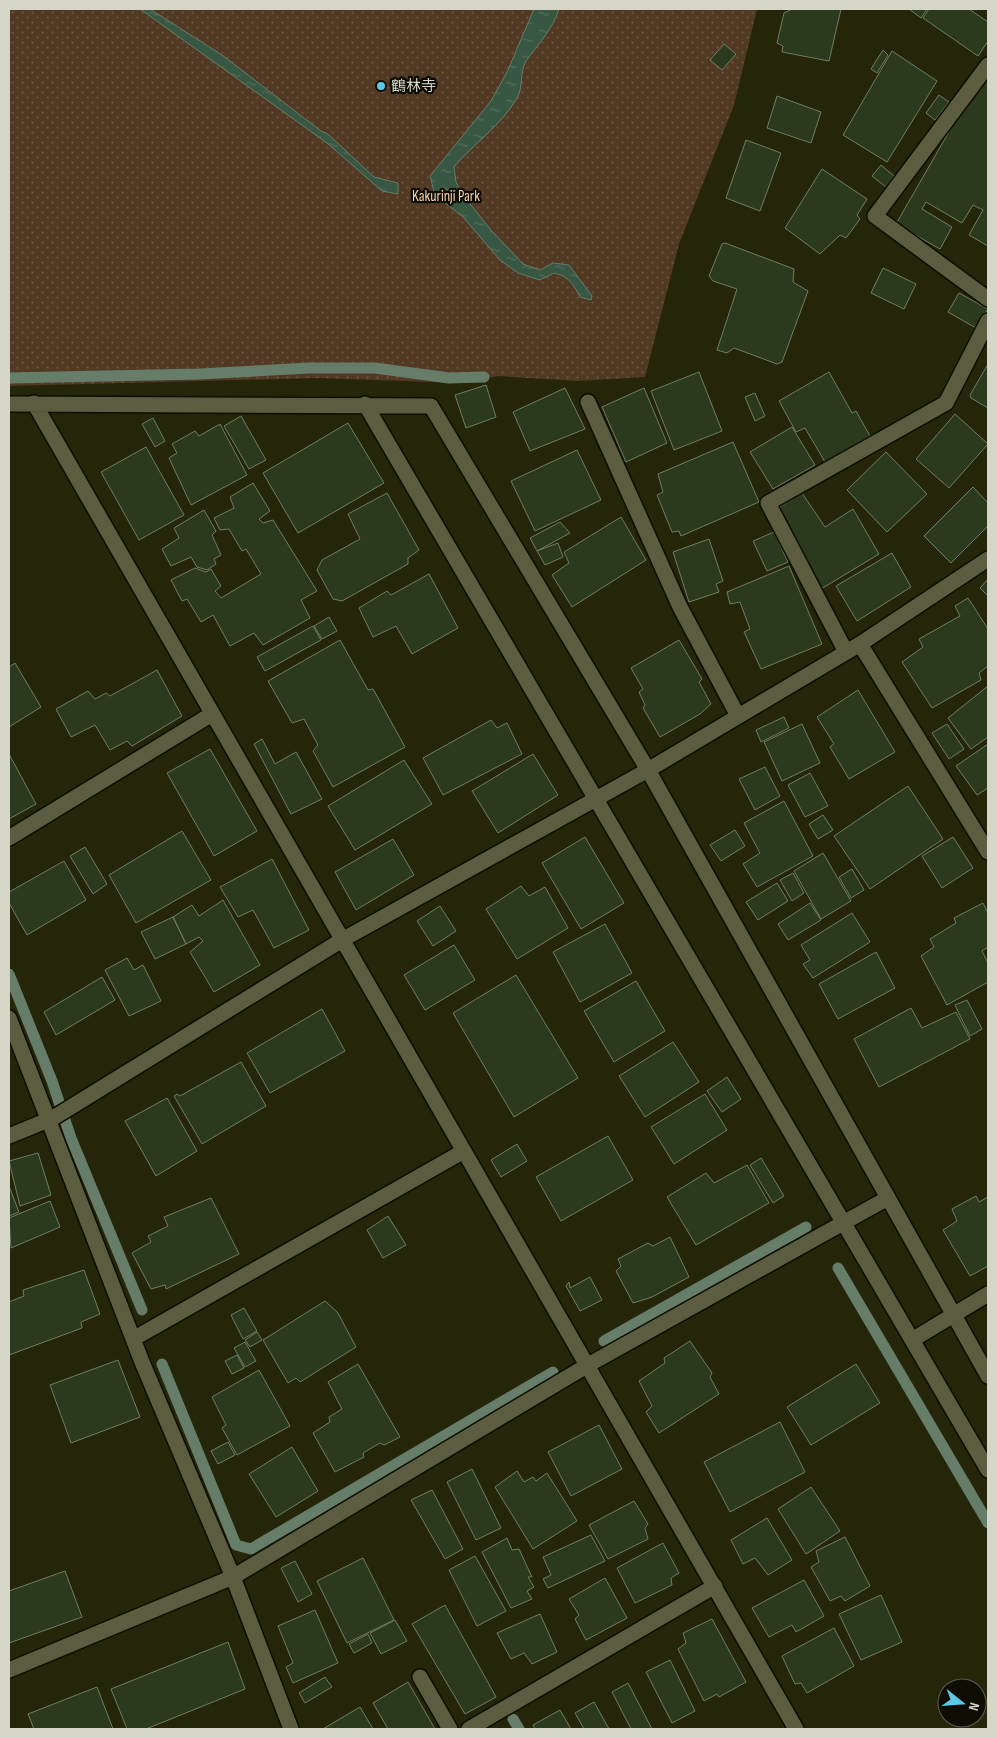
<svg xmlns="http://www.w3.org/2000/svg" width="997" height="1738" font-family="'Sofia Sans Condensed','Noto Sans JP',sans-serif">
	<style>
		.grass { fill: url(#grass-dots) }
		.water { fill: url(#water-ripples); stroke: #667d6a }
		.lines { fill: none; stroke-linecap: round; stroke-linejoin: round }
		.stream { stroke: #667d6a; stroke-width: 11 }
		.building { fill: #2b3a1d; stroke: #6f7e64 }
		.street-casing { stroke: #0e0e00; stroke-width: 18 }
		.street { stroke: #5c5c41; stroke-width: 15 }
		.poi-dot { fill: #5dc7e8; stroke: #0d0d04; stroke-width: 2 }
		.labels { text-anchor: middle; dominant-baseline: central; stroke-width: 4.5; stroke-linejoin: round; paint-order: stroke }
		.poi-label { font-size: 15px; fill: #d5d6c7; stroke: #0d0d04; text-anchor: start }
		.park-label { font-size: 15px; fill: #f8d1ac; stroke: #0d0d04 }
	</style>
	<defs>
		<pattern id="grass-dots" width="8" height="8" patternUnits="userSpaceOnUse" patternTransform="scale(1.25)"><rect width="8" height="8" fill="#513923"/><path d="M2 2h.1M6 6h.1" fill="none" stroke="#695541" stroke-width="1.8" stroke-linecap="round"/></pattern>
		<pattern id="water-ripples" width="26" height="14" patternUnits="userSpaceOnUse" patternTransform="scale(1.25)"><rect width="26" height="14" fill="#375742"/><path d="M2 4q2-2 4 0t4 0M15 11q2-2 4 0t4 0" fill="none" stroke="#536e5c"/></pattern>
	</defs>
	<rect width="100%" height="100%" fill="#25250a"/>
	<!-- grass -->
	<path class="grass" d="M9 9H757L734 105 679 244 645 377 578 381 498 376 460 383 318 378 9 386Z"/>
	<!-- water -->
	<path class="water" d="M140 9H150L222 55 321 131 328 134 374 177 398 183V194L382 191 327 143Z
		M534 9H559C553 29 538 44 526 61 519 73 524 86 517 98 501 126 474 143 454 167L456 182 463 195 490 229 523 264 540 270 553 263 569 265 592 296 591 300 580 297C573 284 569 276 554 273L540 280 518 273 500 260 463 217 435 195 430 176 491 101 508 70Z"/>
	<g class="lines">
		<!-- stream -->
		<path class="stream" d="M9 378 199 374 309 368H375L449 378 484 377
			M9 974 52 1081 71 1138 142 1310
			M838 1268 988 1523
			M604 1341 806 1227
			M162 1364 236 1545 251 1549 553 1372
			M513 1719 519 1729"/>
	</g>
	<!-- building -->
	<path class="building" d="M792 9H841L829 61 782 52 783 46 777 43 784 13Z
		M909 9H927L921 18Z
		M929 9H969L988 22V41L978 56 923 18Z
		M724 44 736 54 722 70 710 60Z
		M883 50 888 55 877 73 871 69Z
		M892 51 937 81 887 162 843 135Z
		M981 76 988 80V246L969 235 983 210 973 205 962 223 926 202 922 209 952 227 940 249 896 224Z
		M939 95 949 102 935 120 926 113Z
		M777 96 821 112 811 143 767 128Z
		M746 140 781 153 760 211 726 198Z
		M881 165 894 176 886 187 872 176Z
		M822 169 867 199 857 215 860 219 846 238 840 235 820 254 785 228Z
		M725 243 794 269 793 282 808 291 782 362 777 364 734 348 727 353 717 350 737 289 713 281 709 276 722 244Z
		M883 268 916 284 904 309 871 293Z
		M959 293 988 309 976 328 948 312Z
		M988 364V408L971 398 970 395Z
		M699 372 722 431 674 450 651 391Z
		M829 372 852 413 856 411 870 436 825 462 805 428 796 432 779 401Z
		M486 385 496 417 466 428 455 395Z
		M565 388 585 429 530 451 513 412Z
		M644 388 667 443 626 462 602 407Z
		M755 393 765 416 755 421 745 397Z
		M955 414 988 444 949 488 916 459Z
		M241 416 266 460 249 469 224 426Z
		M153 418 165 441 155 447 142 424Z
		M348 423 384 483 298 533 263 473Z
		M220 424 247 475 191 505 169 458 177 453 172 444 195 431 199 436Z
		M792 427 815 465 773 489 750 452Z
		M733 442 759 502 681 536 679 531 672 532 657 495 663 492 658 474Z
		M146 447 184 515 139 540 101 472Z
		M577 450 601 500 535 531 511 481Z
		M886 452 927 494 887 532 847 490Z
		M253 483 270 511 259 519 263 523 273 520 317 591 301 600 310 618 263 645 254 633 230 646 213 615 201 622 187 599 182 601 171 580 195 568 206 572 211 569 221 586 215 591 221 598 261 574 246 549 242 551 229 529 220 530 214 518 234 508 230 497Z
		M973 487 988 503V526L951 563 924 536Z
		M387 493 419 550 408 558V564L342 601 333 599 317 570 322 560 360 539 348 514Z
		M802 493 825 527 853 509 879 554 821 589 799 553 802 550 778 508Z
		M204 510 216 531 212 535 221 555 214 559 216 564 207 570 197 567 191 557 171 566 162 549 179 538 174 528Z
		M621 517 646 560 572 607 552 575 569 563 564 552Z
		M560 522 570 533 537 551 530 538Z
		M774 532 788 562 767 571 753 541Z
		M709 539 723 581 716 584 719 592 689 602 673 552Z
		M558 543 563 557 545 565 537 551Z
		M892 553 911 587 857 621 836 586Z
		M789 566 822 644 761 669 744 632 750 629 740 602 730 604 727 592Z
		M429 574 458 628 412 654 396 626 373 637 359 608 387 591 391 595Z
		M988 579V596L980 588Z
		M968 598 988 629V666L979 673 981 680 932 708 902 662 923 647 919 639 960 616 955 606Z
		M329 617 337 631 322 639 314 626Z
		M313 626 321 640 265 671 257 657Z
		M340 640 368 690 373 689 405 747 333 787 313 751 318 745 304 719 292 723 268 681Z
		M679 640 702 679 699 682 711 704 700 714 660 737 643 708 645 705 639 692 643 689 631 668Z
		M15 663 41 707 9 727V667Z
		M157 670 182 716 132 746 127 741 110 750 95 725 71 737 56 709 88 691 95 699 106 693 110 696Z
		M988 686V737L971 749 948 718Z
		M858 690 895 752 849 779 830 747 834 744 817 717Z
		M784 717 789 728 761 742 756 730Z
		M491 720 497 728 507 723 522 754 443 795 423 758Z
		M802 724 820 763 782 781 764 742Z
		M947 724 964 749 949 759 932 733Z
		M262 739 275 764 296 752 322 799 291 814 254 744Z
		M988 744V788L977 795 956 766Z
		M210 749 257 831 214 856 167 773Z
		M9 754 36 804 9 819Z
		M533 754 558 795 498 833 472 791Z
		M404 760 432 804 355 850 328 806Z
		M765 767 780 796 755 810 739 779Z
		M810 773 828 806 805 817 788 785Z
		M908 786 943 839 870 889 834 836Z
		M784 801 813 856 757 887 743 864 760 853 744 823Z
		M823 815 833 830 818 839 809 824Z
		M735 830 745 846 721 861 710 845Z
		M182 831 211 880 136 923 109 875Z
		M585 837 624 903 581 929 542 863Z
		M953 837 973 868 942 888 922 856Z
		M393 839 414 875 356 910 335 872Z
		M85 847 107 884 93 894 70 856Z
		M823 853 851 901 821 919 794 871Z
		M272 859 309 930 274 948 253 910 238 917 220 887Z
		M64 861 86 900 27 935 9 903V892Z
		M852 869 864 890 851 898 839 877Z
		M793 873 804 893 792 901 780 880Z
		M777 883 788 901 758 920 746 902Z
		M521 886 529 896 545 887 568 928 517 959 486 909Z
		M223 900 260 965 214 992 190 952 203 941 199 937 186 944 173 917 192 905 199 916Z
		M810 903 821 920 788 940 778 924Z
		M983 903 988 913V947L982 951 988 963V982L947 1005 921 956 934 947 930 939 956 923 954 918Z
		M440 906 456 931 433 946 417 921Z
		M852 913 870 942 813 978 803 964 810 960 801 945Z
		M173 917 186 944 155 959 141 932Z
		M605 924 632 973 580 1002 553 952Z
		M454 945 475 980 425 1010 404 975Z
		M876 952 895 988 838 1019 819 984Z
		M127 958 134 970 143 965 161 1001 129 1016 105 970Z
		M516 975 578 1078 514 1117 453 1013Z
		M102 977 115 1000 56 1035 44 1012Z
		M636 981 665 1031 614 1062 584 1011Z
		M967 1000 982 1029 970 1036 955 1005Z
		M911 1008 922 1028 956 1012 970 1039 879 1087 854 1039Z
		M322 1009 345 1051 270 1093 247 1053Z
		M673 1042 699 1082 645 1117 619 1076Z
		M241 1062 266 1106 202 1144 174 1096 177 1094 180 1096Z
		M727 1077 741 1099 722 1112 707 1091Z
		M705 1094 727 1130 674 1164 651 1127Z
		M167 1098 197 1151 156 1176 125 1121Z
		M608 1136 633 1180 561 1221 536 1177Z
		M517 1144 527 1161 501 1177 491 1160Z
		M38 1153 51 1195 20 1206 9 1161Z
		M761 1158 784 1196 773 1203 750 1165Z
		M747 1165 769 1203 696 1245 667 1197 706 1173 714 1183Z
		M9 1186 19 1212 9 1216Z
		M976 1196 979 1202 988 1197V1266L970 1276 943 1230 957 1221 952 1209Z
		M211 1198 239 1254 166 1289 165 1285 151 1289 132 1253 151 1242 148 1236 168 1226 164 1217Z
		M50 1201 60 1227 11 1248 9 1218Z
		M388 1216 406 1245 383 1258 367 1230Z
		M670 1237 689 1277 652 1297 633 1303 616 1271 621 1266 618 1259 648 1243 653 1246Z
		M84 1270 100 1314 81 1322 82 1328 9 1355V1302L24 1296 23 1290Z
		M590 1277 602 1300 580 1311 566 1286 569 1282 570 1288Z
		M325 1301 338 1313 356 1347 300 1382 296 1378 288 1383 263 1340Z
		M244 1308 257 1331 243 1339 231 1315Z
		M257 1332 262 1340 250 1347 245 1340Z
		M690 1341 712 1373 710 1377 719 1394 659 1433 646 1412 652 1406 639 1381 665 1363 664 1358Z
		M245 1342 256 1361 245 1367 234 1348Z
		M237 1355 244 1368 232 1374 225 1361Z
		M118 1360 140 1417 71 1443 50 1385Z
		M358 1364 400 1437 384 1445 380 1443 363 1453 364 1457 335 1472 313 1433 330 1422 329 1417 342 1409 328 1382Z
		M856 1364 880 1403 811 1445 787 1407Z
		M259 1370 290 1426 237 1455 222 1428 226 1425 212 1397Z
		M780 1422 805 1472 730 1512 704 1462Z
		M599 1425 622 1469 571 1496 548 1452Z
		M228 1442 235 1455 218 1464 211 1451Z
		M292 1447 318 1491 276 1517 249 1474Z
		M472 1469 501 1528 476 1540 447 1482Z
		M517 1471 524 1482 533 1477 536 1481 547 1473 577 1521 533 1549 495 1487Z
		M811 1487 840 1531 806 1554 778 1509Z
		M432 1490 463 1549 445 1559 411 1500Z
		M634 1501 648 1524 645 1528 648 1539 608 1559 589 1525Z
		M767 1518 792 1560 768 1575 755 1558 743 1564 731 1540Z
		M591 1535 605 1561 548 1588 543 1579 551 1575 543 1557Z
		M845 1537 870 1586 845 1601 841 1596 830 1601 811 1567 819 1562 816 1551Z
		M507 1538 512 1550 519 1549 532 1577H528L534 1587 527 1591 532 1599 511 1608 482 1552Z
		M663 1543 679 1573 671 1578 672 1585 635 1603 617 1568Z
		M475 1556 506 1611 477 1626 449 1570Z
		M363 1558 394 1620 347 1643 317 1581Z
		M295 1561 312 1594 298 1602 281 1568Z
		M65 1571 82 1617 9 1643V1591Z
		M605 1578 627 1618 586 1640 575 1619 579 1615 569 1599Z
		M804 1580 824 1616 796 1632 792 1625 769 1637 752 1608Z
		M881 1595 902 1642 861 1660 839 1614Z
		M445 1605 496 1697 465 1714 412 1624Z
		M315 1610 338 1663 293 1683 286 1667 293 1663 278 1626Z
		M540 1614 557 1652 532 1664 524 1653 511 1659 497 1633Z
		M712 1619 746 1682 719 1697 717 1694 704 1701 678 1649 686 1643 683 1633Z
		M395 1620 407 1641 381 1654 370 1633Z
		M834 1628 854 1666 807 1693 801 1683 795 1684 782 1656Z
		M368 1634 372 1643 354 1653 349 1644Z
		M228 1642 245 1689 146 1729H127L111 1689Z
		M670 1660 695 1711 672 1723 646 1672Z
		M325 1677 332 1687 305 1703 299 1693Z
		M408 1682 435 1729H388L373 1703Z
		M628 1683 652 1729H631L612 1692Z
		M97 1687 113 1729H34L28 1714Z
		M594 1702 609 1729H584L575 1713Z
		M360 1707 373 1729H323Z
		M560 1710 571 1729H535L533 1725Z"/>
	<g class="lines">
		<defs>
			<path id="street" d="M988 65 875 216 988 299
				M588 402 680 607 738 716
				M34 403 796 1729
				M9 404 431 406 648 770 988 1376
				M365 404 988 1470
				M860 644 988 852
				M846 652 768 503 946 403 988 321
				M9 838 212 714
				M9 1018 142 1362 233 1577 291 1729
				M9 1136 53 1118 342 940 648 770 860 644 988 559
				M133 1339 464 1151
				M912 1340 988 1294
				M9 1670 233 1577 588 1365 888 1198
				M420 1677 450 1729
				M469 1729 715 1586"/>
		</defs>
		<!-- street casing -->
		<use href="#street" class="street-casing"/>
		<!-- street -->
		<use href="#street" class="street"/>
	</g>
	<!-- markers -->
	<circle class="poi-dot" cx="381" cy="86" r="5"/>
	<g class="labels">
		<!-- poi labels -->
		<g class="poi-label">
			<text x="391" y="86">鶴林寺</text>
		</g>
		<!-- park labels -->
		<g class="park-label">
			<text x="446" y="196">Kakurinji Park</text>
		</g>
	</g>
	<!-- border -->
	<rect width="997" height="1738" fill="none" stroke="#d5d6c7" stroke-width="20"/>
	<!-- north arrow -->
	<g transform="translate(962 1703) rotate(107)"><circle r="24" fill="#0d0d04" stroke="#5d5d52"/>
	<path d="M0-4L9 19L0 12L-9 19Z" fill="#5dc7e8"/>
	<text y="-8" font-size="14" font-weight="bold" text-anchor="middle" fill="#d5d6c7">N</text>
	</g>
</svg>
